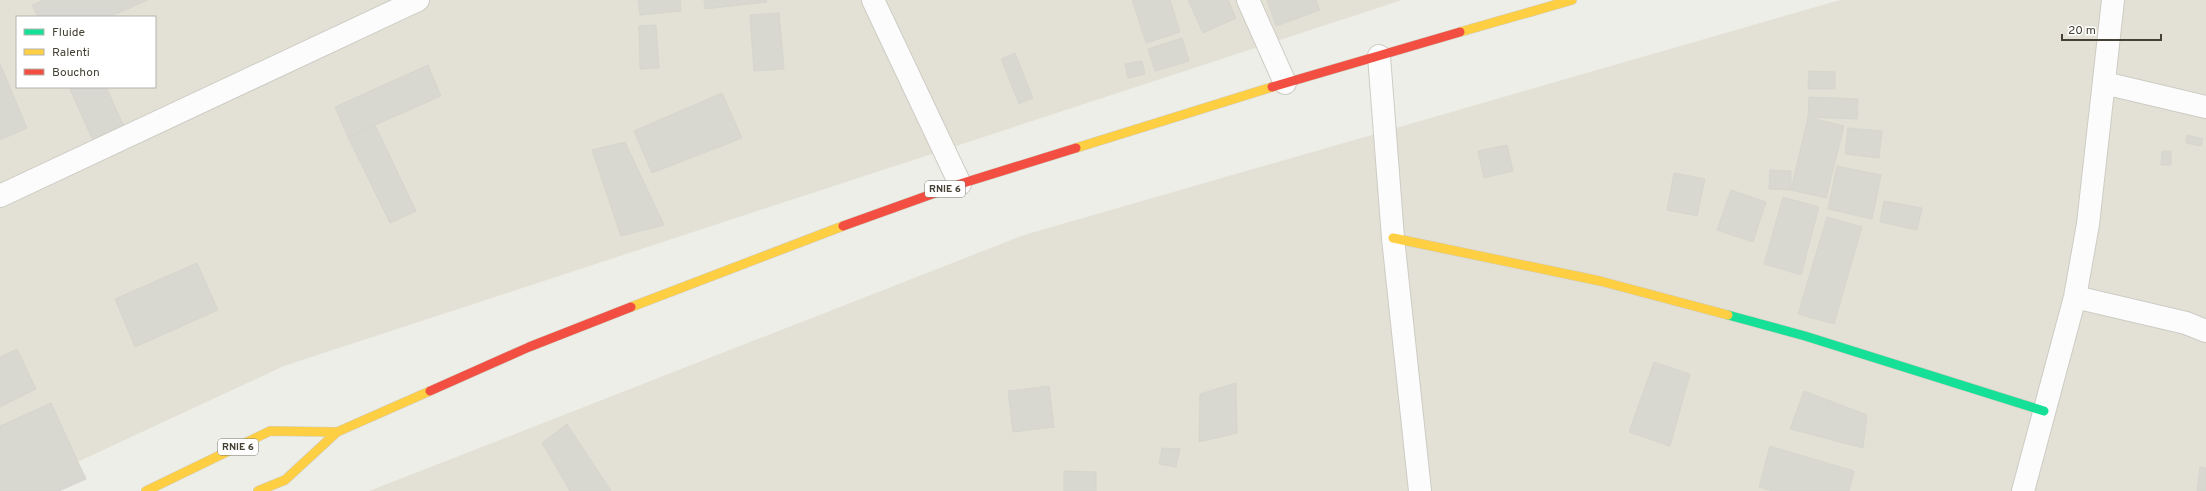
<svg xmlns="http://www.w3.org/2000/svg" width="2206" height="491" font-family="Overpass,sans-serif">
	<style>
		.residential { fill: #e3e1d5; fill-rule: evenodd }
		.building { fill: #d8d7d0; stroke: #d7d5cd }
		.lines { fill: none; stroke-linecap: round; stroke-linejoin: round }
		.street-casing { stroke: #cdccc5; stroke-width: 24 }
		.fast-casing { stroke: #ceccbf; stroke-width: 10 }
		.slow-casing { stroke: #ceccbf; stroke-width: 10 }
		.jam-casing { stroke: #ceccbf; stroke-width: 10 }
		.street { stroke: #fcfcfc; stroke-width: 22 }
		.fast { stroke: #16e098; stroke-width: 9 }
		.slow { stroke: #ffcf43; stroke-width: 9 }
		.jam { stroke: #f24e42; stroke-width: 9 }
		.labels { text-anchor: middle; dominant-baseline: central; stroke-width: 3.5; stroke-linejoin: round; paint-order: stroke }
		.shield { fill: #fff; stroke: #7d7a71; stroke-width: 1 }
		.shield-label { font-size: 10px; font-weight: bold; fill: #454134 }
	</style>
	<rect width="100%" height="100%" fill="#eeeee8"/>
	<!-- residential -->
	<path class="residential" d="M0 0H1402L284 366 15 491H0ZM17 17H155V87H17Z
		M1840 0H2206V491H369L1024 235Z"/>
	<!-- building -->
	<path class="building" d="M43 0H148L109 17H38L32 5Z
		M638 0H680L681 11 640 15Z
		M704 0H766L767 2 705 9Z
		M1132 0H1170L1180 32 1146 43Z
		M1188 0H1228L1236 18 1203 33Z
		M1267 0H1316L1320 10 1276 26Z
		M779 13 784 69 754 71 750 15Z
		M656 25 659 68 640 69 639 26Z
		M1182 38 1189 61 1155 71 1148 49Z
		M1015 53 1033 98 1019 104 1001 59Z
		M1142 61 1145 74 1128 78 1125 64Z
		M0 64 27 128 0 140Z
		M428 65 441 96 348 137 335 107Z
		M1809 71 1835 72V89H1808Z
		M69 87H106L126 131 95 145Z
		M722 93 742 138 652 173 634 131Z
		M1809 97 1858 99 1857 119 1808 117Z
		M1808 117 1844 126 1826 198 1791 190Z
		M375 125 416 211 390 223 348 137Z
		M1848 128 1882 131 1879 158 1845 154Z
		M2187 135 2203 139 2201 146 2186 143Z
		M625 142 664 225 621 236 592 150Z
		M1507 145 1513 171 1484 178 1478 151Z
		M2162 151H2171V165H2161Z
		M1837 166 1881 175 1872 219 1828 209Z
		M1770 170 1791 171V190L1769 189Z
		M1674 173 1705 179 1697 216 1667 210Z
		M1731 190 1766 202 1753 242 1717 230Z
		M1783 197 1819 207 1801 275 1764 264Z
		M1884 201 1922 208 1917 230 1880 222Z
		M1827 217 1862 227 1834 324 1798 314Z
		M197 263 218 310 135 347 115 299Z
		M17 349 36 389 0 407V357Z
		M1654 362 1690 374 1670 446 1629 432Z
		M1236 383 1237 433 1199 442 1200 394Z
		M1049 386 1054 427 1013 432 1008 391Z
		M1804 391 1867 415 1863 448 1790 429Z
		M51 403 86 479 59 491H0V426Z
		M567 424 611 491H570L542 443Z
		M1770 446 1854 471 1849 491H1772L1759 487Z
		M1162 448 1180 449 1176 467 1159 464Z
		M2200 467 2206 468V491H2197Z
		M1064 471 1096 472V491H1064Z"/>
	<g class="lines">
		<defs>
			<path id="street" d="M873 0 960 184
				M1248 0 1285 83
				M1379 56 1393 238 1420 491
				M2104 83 2206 107
				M0 196 418 0
				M2075 297 2186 323 2206 331
				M2023 491 2075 297 2088 224 2113 0"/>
			<path id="fast" d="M1728 315 1805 336 2044 411"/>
			<path id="slow" d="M1460 32 1572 0
				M1076 148 1272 87
				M1393 238 1600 281 1728 315
				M631 307 843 226
				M146 491 270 431 337 432
				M258 491 285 480 337 432 430 391"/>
			<path id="jam" d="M1272 87 1460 32
				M843 226 960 184 1076 148
				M430 391 529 347 631 307"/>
		</defs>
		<!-- street casing -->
		<use href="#street" class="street-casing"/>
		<!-- fast casing -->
		<use href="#fast" class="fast-casing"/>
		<!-- slow casing -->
		<use href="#slow" class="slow-casing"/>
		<!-- jam casing -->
		<use href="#jam" class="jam-casing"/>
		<!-- street -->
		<use href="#street" class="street"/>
		<!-- fast -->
		<use href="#fast" class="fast"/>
		<!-- slow -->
		<use href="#slow" class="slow"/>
		<!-- jam -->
		<use href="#jam" class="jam"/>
	</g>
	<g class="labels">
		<!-- shield labels -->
		<g class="shield">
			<rect x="925" y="181" width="40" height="16" rx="3"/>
			<rect x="218" y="439" width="40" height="16" rx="3"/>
		</g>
		<g class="shield-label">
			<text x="945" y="189">RNIE 6</text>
			<text x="238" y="447">RNIE 6</text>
		</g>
	</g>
	<!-- legend -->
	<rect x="16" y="16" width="140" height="72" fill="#ffffff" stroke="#b5b3ae"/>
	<rect x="24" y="29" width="20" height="6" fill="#16e098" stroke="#b5b3ae"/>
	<text x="52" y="36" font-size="12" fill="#454134">Fluide</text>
	<rect x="24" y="49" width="20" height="6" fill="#ffcf43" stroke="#b5b3ae"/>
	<text x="52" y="56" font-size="12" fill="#454134">Ralenti</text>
	<rect x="24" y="69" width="20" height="6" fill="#f24e42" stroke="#b5b3ae"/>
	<text x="52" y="76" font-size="12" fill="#454134">Bouchon</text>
	<!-- scale -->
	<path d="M2062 34v6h99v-6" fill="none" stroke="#454134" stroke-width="2"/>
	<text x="2068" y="34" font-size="12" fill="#454134" stroke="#ffffff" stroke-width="3" paint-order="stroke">20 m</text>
</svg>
